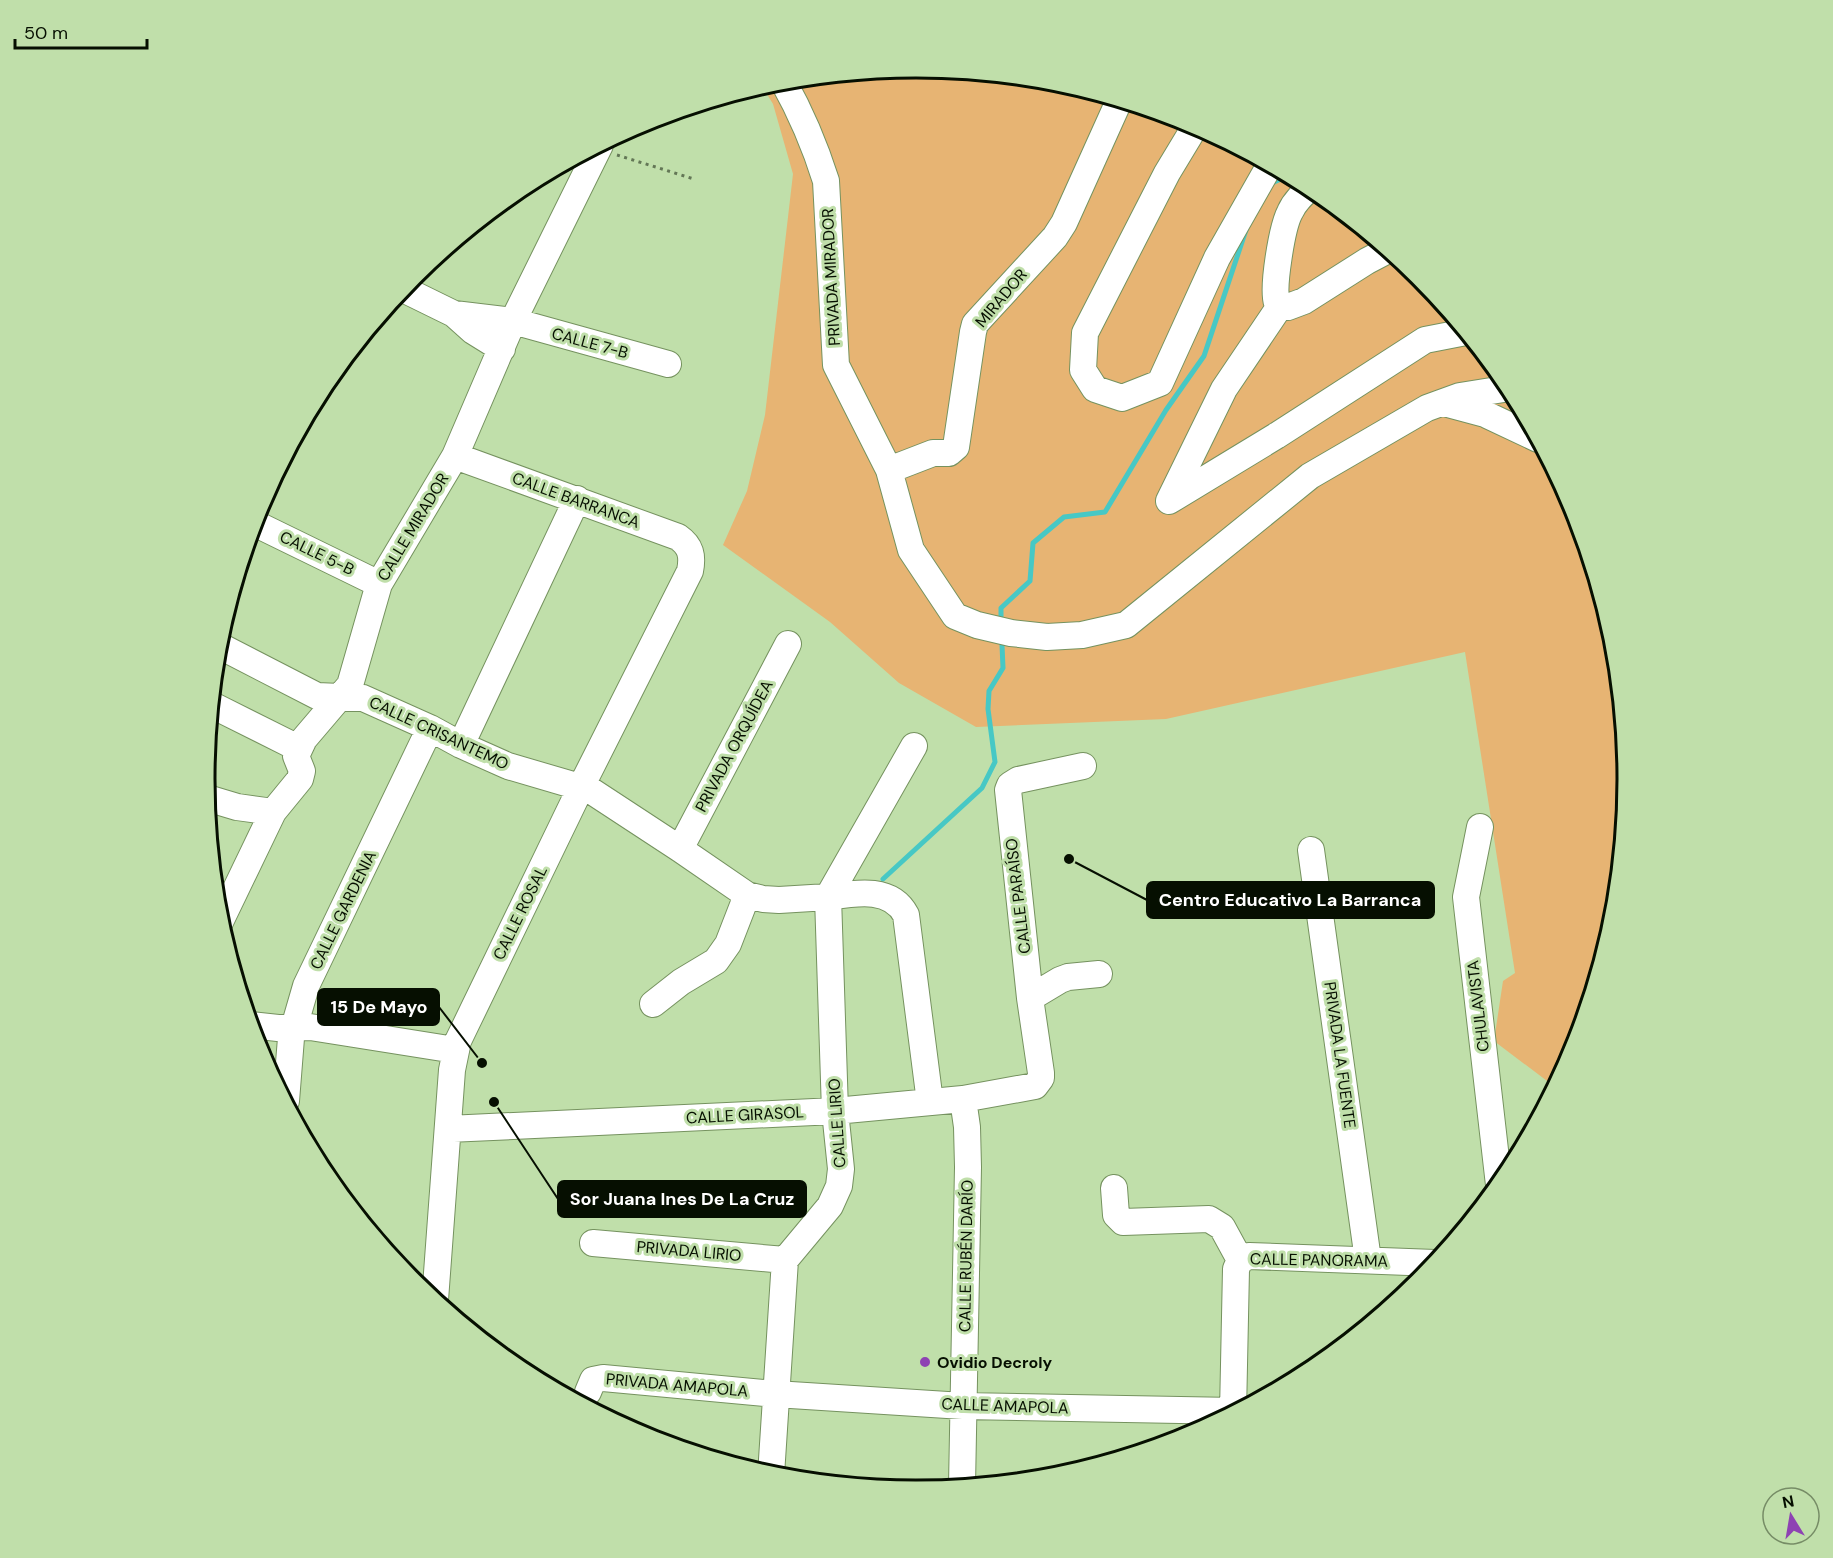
<svg xmlns="http://www.w3.org/2000/svg" width="1833" height="1558" font-family="'DM Sans',sans-serif">
	<style>
		.green { fill: #e7b473 }
		.lines { fill: none; stroke-linecap: round; stroke-linejoin: round }
		.stream { stroke: #47c8c5; stroke-width: 5 }
		.minor-casing { stroke: #75925f; stroke-width: 28 }
		.path { stroke: #637756; stroke-width: 3; stroke-dasharray: 3 4.5; stroke-linecap: butt }
		.minor { stroke: #fff; stroke-width: 26 }
		.poi-dot { fill: #8e42b3; stroke: #c0dfaa; stroke-width: 2 }
		.labels { text-anchor: middle; dominant-baseline: central; stroke-width: 6; stroke-linejoin: round; paint-order: stroke }
		.street-label { font-size: 16px; fill: #060f01; stroke: #c0dfaa }
		.poi-label { font-size: 16px; font-weight: bold; fill: #060f01; stroke: #c0dfaa; text-anchor: start }
		.rim { fill: none; stroke: #060f01; stroke-width: 3 }
		.leader { fill: none; stroke: #060f01; stroke-width: 2 }
		.callout-dot { fill: #060f01; stroke: #c0dfaa; stroke-width: 2 }
		.callout { fill: #060f01; stroke: #060f01; stroke-width: 2 }
		.callout-label { font-size: 18px; text-anchor: middle; font-weight: bold; fill: #fff }
	</style>
	<rect width="100%" height="100%" fill="#c0dfaa"/>
	<!-- green -->
	<path class="green" d="M916 68 1056 81 1189 122 1312 188 1420 276 1508 384 1574 507 1614 641 1628 779 1614 918 1574 1052 1555 1087 1494 1041 1503 981 1515 973 1465 652 1166 719 976 727 899 683 830 622 723 545 747 491 765 415 793 174 773 104 762 86 778 81Z"/>
	<g class="lines">
		<!-- stream -->
		<path class="stream" d="M1272 183 1289 175
			M1001 616V608L1030 581 1033 543 1064 517 1105 512 1166 410 1204 356 1246 230
			M883 879 982 788 995 762 988 709 989 691 1003 668 1002 645"/>
		<defs>
			<path id="minor" d="M783 81C801 113 815 146 826 181L836 365 889 470 911 550 955 616 977 625 1011 633 1047 637 1082 635 1126 625 1310 476 1427 408 1460 396 1510 388
				M1196 125 1167 173 1085 333 1083 370 1095 389 1122 398 1160 383 1217 258 1267 170V164
				M1311 187C1303 194 1295 201 1290 212 1282 227 1272 288 1277 303L1288 307 1304 301 1367 261 1388 250
				M403 289 454 314 473 331 502 349
				M454 314 513 321 668 364
				M1444 403 1485 414 1538 439
				M889 470 933 453H949L956 447 973 332 975 324 1055 237 1064 223 1119 101
				M1169 501 1276 436 1425 340 1466 332
				M1169 501 1224 389 1280 306
				M254 523 379 584
				M218 645 317 696 363 698 430 728 461 745 508 766 590 790 680 849 747 895 763 899 779 900 828 897 914 746
				M212 705 298 748
				M461 745 577 499
				M207 798 237 807 273 812
				M1480 827 1466 897 1499 1185
				M680 849 788 644
				M1311 850 1368 1260
				M220 922 273 812 300 779 302 771 296 756 304 739 350 685 379 584 455 456 513 321 600 145
				M1030 998 1060 980 1068 977 1099 974
				M653 1004 681 982 716 961 728 944 747 895
				M251 1025 278 1028 310 1027 455 1050
				M286 1101 291 1038 306 986 430 728
				M448 1129 835 1111 963 1099 1035 1086 1041 1078V1073L1030 998 1008 790 1010 785 1018 780 1083 766
				M1114 1188 1116 1215 1123 1222 1209 1219 1222 1227 1240 1260
				M593 1243 785 1260
				M1240 1260 1249 1256 1435 1263
				M435 1300 452 1070 458 1041 581 787 690 571C693 556 691 546 678 537L455 456
				M588 1392 593 1380 603 1378 775 1394 963 1406 1235 1411
				M1233 1413 1236 1269 1240 1260
				M771 1475 785 1260 830 1206 839 1186 841 1169 835 1111 828 897C855 893 891 886 906 915L930 1102
				M962 1486 968 1167 967 1127 963 1099"/>
		</defs>
		<!-- minor casing -->
		<use href="#minor" class="minor-casing"/>
		<!-- path -->
		<path class="path" d="M617 155 694 179"/>
		<!-- minor -->
		<use href="#minor" class="minor"/>
	</g>
	<!-- markers -->
	<circle class="poi-dot" cx="925" cy="1362" r="6"/>
	<g class="labels">
		<!-- street labels -->
		<g class="street-label">
			<text transform="translate(831 277) rotate(-93)">PRIVADA MIRADOR</text>
			<text transform="translate(1001 298) rotate(-50)">MIRADOR</text>
			<text transform="translate(590 343) rotate(15)">CALLE 7-B</text>
			<text transform="translate(576 500) rotate(20)">CALLE BARRANCA</text>
			<text transform="translate(413 527) rotate(-59)">CALLE MIRADOR</text>
			<text transform="translate(317 553) rotate(26)">CALLE 5-B</text>
			<text transform="translate(439 733) rotate(25)">CALLE CRISANTEMO</text>
			<text transform="translate(734 746) rotate(-62)">PRIVADA ORQUÍDEA</text>
			<text transform="translate(1018 896) rotate(-97)">CALLE PARAÍSO</text>
			<text transform="translate(343 910) rotate(-64)">CALLE GARDENIA</text>
			<text transform="translate(520 913) rotate(-64)">CALLE ROSAL</text>
			<text transform="translate(1478 1006) rotate(-97)">CHULAVISTA</text>
			<text transform="translate(1340 1055) rotate(82)">PRIVADA LA FUENTE</text>
			<text transform="translate(745 1115) rotate(-3)">CALLE GIRASOL</text>
			<text transform="translate(837 1123) rotate(-94)">CALLE LIRIO</text>
			<text transform="translate(689 1251) rotate(5)">PRIVADA LIRIO</text>
			<text transform="translate(966 1256) rotate(-89)">CALLE RUBÉN DARÍO</text>
			<text transform="translate(1319 1260) rotate(1)">CALLE PANORAMA</text>
			<text transform="translate(677 1385) rotate(5)">PRIVADA AMAPOLA</text>
			<text transform="translate(1005 1406) rotate(2)">CALLE AMAPOLA</text>
		</g>
		<!-- poi labels -->
		<g class="poi-label">
			<text x="937" y="1362">Ovidio Decroly</text>
		</g>
	</g>
	<!-- crop -->
	<path d="M0 0H1833V1558H0ZM215 779a701 701 0 1 1 1402 0a701 701 0 1 1-1402 0Z" fill="#c0dfaa" fill-rule="evenodd"/>
	<path class="rim" d="M215 779a701 701 0 1 1 1402 0a701 701 0 1 1-1402 0Z"/>
	<!-- callouts -->
	<path class="leader" d="M1069 859L1147 900M482 1063L439 1007M494 1102L558 1199"/>
	<g class="callout-dot">
		<circle cx="1069" cy="859" r="6"/>
		<circle cx="482" cy="1063" r="6"/>
		<circle cx="494" cy="1102" r="6"/>
	</g>
	<g class="callout">
		<rect x="1147" y="882" width="287" height="36" rx="6"/>
		<rect x="318" y="989" width="121" height="36" rx="6"/>
		<rect x="558" y="1181" width="248" height="36" rx="6"/>
	</g>
	<g class="callout-label">
		<text x="1290" y="906">Centro Educativo La Barranca</text>
		<text x="379" y="1013">15 De Mayo</text>
		<text x="682" y="1205">Sor Juana Ines De La Cruz</text>
	</g>
	<!-- north arrow -->
	<g transform="translate(1791 1516) rotate(349)"><circle r="28" fill="#c0dfaa" stroke="#768c66" stroke-width="1.5"/>
	<path d="M0-4.5L10 22L0 15L-10 22Z" fill="#8e42b3"/>
	<text y="-9" font-size="16" font-weight="bold" text-anchor="middle" fill="#060f01">N</text>
	</g>
	<!-- scale -->
	<path d="M15 39v9h132v-9" fill="none" stroke="#060f01" stroke-width="3"/>
	<text x="24" y="39" font-size="18" fill="#060f01" stroke="#c0dfaa" stroke-width="4.5" paint-order="stroke">50 m</text>
</svg>
